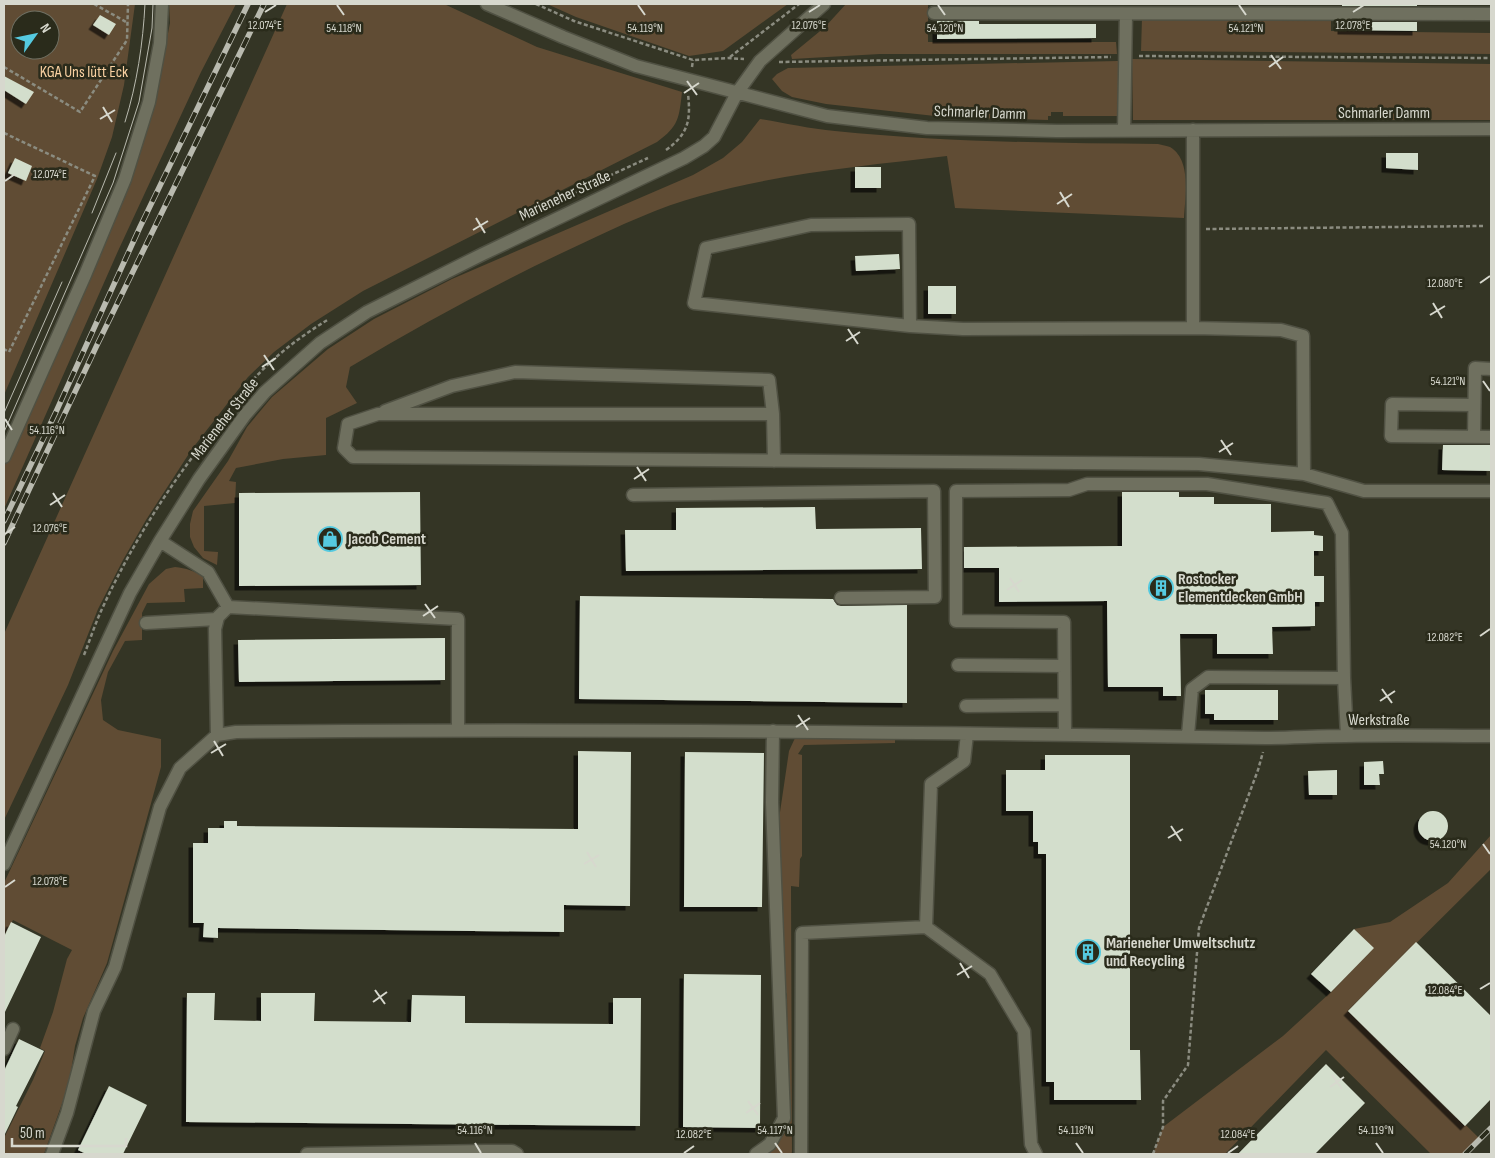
<svg xmlns="http://www.w3.org/2000/svg" width="1495" height="1158" font-family="'Sofia Sans Condensed',sans-serif">
	<style>
		.green { fill: #604c34; fill-rule: evenodd }
		.building { fill: #d3decc; filter: url(#shadow) }
		.lines { fill: none; stroke-linecap: round; stroke-linejoin: round }
		.minor-casing { stroke: #505143; stroke-width: 15 }
		.path { stroke: #8b8c80; stroke-width: 2.5; stroke-dasharray: 4 2.5; stroke-linecap: butt }
		.minor { stroke: #6f705f; stroke-width: 12 }
		.tram { stroke: #b9baaf; stroke-width: 1 }
		.rail-casing { stroke: #b9baaf; stroke-width: 5.5 }
		.rail { stroke: #2a2b1b; stroke-width: 4; stroke-dasharray: 11; stroke-linecap: butt }
		.ticks { fill: none; stroke: #d7d8ce; stroke-width: 2 }
		.labels { text-anchor: middle; dominant-baseline: central; stroke-width: 5; stroke-linejoin: round; paint-order: stroke }
		.park-label { font-size: 16px; fill: #f9d1a2; stroke: #2a2b1b }
		.street-label { font-size: 16px; fill: #d7d8ce; stroke: #2a2b1b }
		.poi-label { font-size: 16px; font-weight: bold; fill: #d7d8ce; stroke: #2a2b1b; text-anchor: start }
		.ticks-label { font-size: 12px; text-anchor: middle; fill: #d7d8ce; stroke: #2a2b1b; stroke-width: 5; stroke-linejoin: round; paint-order: stroke }
	</style>
	<defs>
		<filter id="shadow"><feDropShadow dx="-4.5" dy="4.5" stdDeviation="0" flood-color="#0009"/></filter>
	</defs>
	<rect width="100%" height="100%" fill="#343525"/>
	<!-- green -->
	<path class="green" d="M4 4H135L124 85 112 137 97 179 4 395ZM20 20H50V50H20Z
		M169 4H236L201 72 118 251 4 509V465L100 252 161 69 170 23Z
		M287 4H444L537 47 682 92C679 118 679 126 657 142L363 291 311 324 274 352 248 377 192 449 146 520 123 560 98 609 68 685 4 820V634Z
		M547 4H788L723 51 689 56 576 17Z
		M846 4H928V42H1116L1117 54H880L792 59 791 55 825 27Z
		M1142 18H1331V31L1491 33V54L1141 51Z
		M1132 59 1491 64V120H1133Z
		M1118 61 1119 116H1063V112H1051V116H1048V120L944 117 826 104 792 97 782 91 772 79 777 74 788 68Z
		M760 119C785 123 810 129 835 131 942 142 1050 143 1158 144 1162 145 1167 146 1170 147 1192 160 1185 197 1184 218L955 208 947 156C864 166 781 173 700 196 659 207 619 226 581 244 501 281 425 322 350 367L346 387 357 403 326 418V455L283 459 236 468 229 481 236 482 235 503 204 506V551L218 552 217 565 203 558 194 547 190 537V524L193 511 228 461 247 427 272 397 328 349 374 319 452 279 693 175 723 158 742 142Z
		M175 567C186 568 195 571 203 577V588L184 589 185 602 147 603 142 613V640L125 641 108 672 101 700 103 720 118 730 161 739V767L107 963 83 1018 75 1046 69 1084 44 1154H4V1138L33 1080 45 1051 40 1048 53 1012 67 959 72 950 13 920 4 937V883L113 651 149 584 166 569Z
		M795 738H895V743L804 745 798 754 802 755V856L800 859 799 887 791 886 792 1152 791 1154H769L788 1129 787 994 783 989 779 819 789 751Z
		M1491 835V869L1349 1010 1480 1139 1465 1154H1431L1326 1050 1225 1154H1153L1163 1127 1283 1036 1331 992 1373 948 1354 929 1390 922 1448 883Z"/>
	<!-- building -->
	<path class="building" d="M937 4H979V5H937Z
		M1342 4H1417V6H1342Z
		M100 15 116 24 109 35 93 25Z
		M937 21H979V24H1096V38L937 39Z
		M1342 22H1417V31L1342 30Z
		M4 76 34 92 26 104 4 90Z
		M1386 153H1418V170L1386 168Z
		M15 158 32 166 26 181 8 173Z
		M855 167H881V188H855Z
		M899 254 900 269 856 271 855 256Z
		M928 286H956V314H928Z
		M1443 445H1491V471L1442 470Z
		M420 492 421 585 239 586V493Z
		M1122 492H1179V497H1214V504H1271V532L1314 531V535L1323 536V551H1314V576H1324V602H1315V626L1272 627 1273 654H1217V634H1180L1181 696H1163V687H1108L1107 601 999 602V568H964V547L1122 546Z
		M815 507 816 529 921 528 922 569 626 571 625 530H676V508Z
		M580 596 833 599 837 605 841 606 907 605V703L579 699Z
		M445 638V680L239 682 238 640Z
		M1205 690H1278V720H1214V714H1205Z
		M578 751 631 752 630 906 564 905V932L218 928V938L203 937 204 923H193V843H208V828H224V821H237V826L578 829Z
		M685 752 764 753 762 907H684Z
		M1045 755H1130V1050H1140L1141 1100H1054V1082H1046V854H1038V842H1033V811H1006V770H1045Z
		M1383 761 1384 774H1379L1380 785H1364V762Z
		M1337 770V795H1309L1308 771Z
		M1418 826a15 15 0 1 1 30 0a15 15 0 1 1-30 0Z
		M11 922 41 937 4 1014V937Z
		M1354 929 1374 948 1331 992 1311 974Z
		M1416 942 1491 1016V1099L1465 1126 1348 1011Z
		M684 974 761 975 760 1128 683 1127Z
		M187 993H215L214 1020 261 1021V993H315L314 1021 411 1022 412 995 465 996V1023L613 1024V998H641L640 1126 186 1122Z
		M19 1039 44 1051 16 1106 18 1107 4 1136V1071Z
		M1326 1064 1365 1103 1315 1154H1238Z
		M109 1086 147 1105 123 1154H86L78 1150Z"/>
	<g class="lines">
		<defs>
			<path id="minor" d="M487 4 563 37 636 66 827 116 927 128 1057 131 1491 129
				M934 13 1491 14
				M1124 130 1126 14
				M1193 130V328L1281 330 1303 336 1304 474
				M910 326 909 224 811 225 706 248 694 303 910 326 963 329 1193 328
				M1474 405 1392 404 1391 436 1491 437
				M385 411 452 386 515 372 769 380 773 414
				M1474 437 1475 368 1491 369
				M4 457 85 275 125 179 149 102 160 43 162 4
				M774 461 773 414H378L348 424 344 448 353 457 1199 464 1304 474 1364 491H1491
				M633 495 934 491 935 597 841 598
				M160 541 208 572 228 607
				M146 623 217 619
				M958 665 1064 666
				M966 706 1064 705
				M967 734 964 761 931 784 926 927 990 974 1024 1031 1031 1144 1036 1154
				M217 735 215 629 218 617 228 607 458 619V729
				M1065 735 1064 622 956 621V491L1069 490 1087 484H1207L1327 503 1342 533 1344 678
				M1188 735 1192 689 1208 677 1344 678 1347 736
				M4 864 130 593 160 541 199 479 245 415 265 392 320 343 367 312 483 254 684 158 704 146 714 137 737 93 760 61 824 4
				M4 1049 13 1029
				M52 1154 67 1113 94 1011 115 967 160 807 180 768 217 735 236 732C579 728 922 732 1264 738 1291 738 1319 736 1346 736 1395 735 1443 736 1491 736
				M307 1154 485 1151H512L517 1154
				M756 1154 770 1144 784 1118 772 802 773 731
				M801 1154 802 933 926 927"/>
		</defs>
		<!-- minor casing -->
		<use href="#minor" class="minor-casing"/>
		<!-- path -->
		<path class="path" d="M94 4 128 23
			M536 4 574 21 693 60 728 58 744 59
			M1139 56 1491 58
			M730 57 799 4
			M779 62 1111 57
			M4 67 80 112 127 40 128 4
			M692 67 693 60
			M4 133 95 176 9 352 4 349
			M666 150C688 134 691 121 688 94
			M522 219 600 180 648 158
			M1206 229 1483 226
			M84 655C90 640 95 624 102 609 132 543 173 479 219 423 230 409 240 394 252 381 273 357 301 336 329 319
			M1153 1154 1163 1127V1101L1188 1065 1199 928 1258 770 1263 752"/>
		<!-- minor -->
		<use href="#minor" class="minor"/>
		<!-- tram -->
		<path class="tram" d="M125 122C137 84 143 43 145 4
			M92 213 116 153
			M4 413 62 282
			M4 432 113 183 139 102 152 28 153 4"/>
		<defs>
			<path id="rail" d="M4 521 55 414 140 227 248 4
				M4 543 97 345 264 4
				M1465 1154 1491 1128"/>
		</defs>
		<!-- rail casing -->
		<use href="#rail" class="rail-casing"/>
		<!-- rail -->
		<use href="#rail" class="rail"/>
	</g>
	<!-- ticks -->
	<path class="ticks" d="M337 5 344 15M638 5 645 15M938 5 945 15M1239 5 1246 15M265 12 276 5M809 12 820 5M1353 12 1364 5M1271 55 1281 69M1269 67 1283 57M687 81 697 95M684 93 699 83M103 107 112 122M100 119 115 110M5 181 15 174M1060 192 1069 207M1057 204 1072 194M476 218 485 233M473 230 488 221M1480 283 1490 276M1433 303 1442 318M1430 315 1445 306M848 329 858 344M846 341 860 332M264 355 274 370M262 367 276 358M1483 381 1490 391M5 419 12 430M1221 440 1231 455M1219 452 1233 443M637 467 646 481M634 479 649 469M53 493 62 507M50 505 65 495M5 534 15 527M1010 578 1019 592M1007 590 1022 580M425 604 435 618M423 616 438 606M1480 636 1490 629M1382 689 1392 703M1380 701 1395 691M798 715 808 730M796 727 810 718M214 741 223 756M211 753 226 744M1171 826 1181 841M1168 838 1183 829M1483 844 1490 854M587 852 596 867M584 864 599 855M5 887 15 880M960 963 969 978M957 975 972 966M1480 989 1490 983M375 990 385 1004M373 1002 387 992M1332 1075 1342 1089M1330 1087 1344 1077M748 1101 758 1115M746 1113 760 1103M475 1143 481 1153M775 1143 782 1153M1076 1143 1083 1153M1376 1143 1383 1153M684 1153 694 1146M1228 1153 1238 1146"/>
	<!-- icons -->
	<defs>
		<symbol id="shop-ring" viewBox="-11 -11 22 22"><circle r="9.5" fill="#2a2b1b" stroke="#55cae0" stroke-width="1.5"/><path d="M-5-2.5h2.3a2.7 3.5 0 0 1 5.4 0H5L5.5 6h-11ZM-1.5-2.5h3a1.5 2.3 0 0 0-3 0Z" fill="#55cae0"/></symbol>
		<symbol id="building-ring" viewBox="-11 -11 22 22"><circle r="9.5" fill="#2a2b1b" stroke="#55cae0" stroke-width="1.5"/><path d="M-4-6H4V6H1V3H-1V6H-4ZM-2.5-4.3h1.7v1.8h-1.7ZM.8-4.3h1.7v1.8H.8ZM-2.5-1h1.7V.8h-1.7ZM.8-1h1.7V.8H.8Z" fill="#55cae0"/></symbol>
	</defs>
	<g fill-rule="evenodd">
		<use href="#shop-ring" x="316" y="525" width="28" height="28"/>
		<use href="#building-ring" x="1147" y="574" width="28" height="28"/>
		<use href="#building-ring" x="1074" y="938" width="28" height="28"/>
	</g>
	<g class="labels">
		<!-- park labels -->
		<g class="park-label">
			<text x="84" y="72">KGA Uns lütt Eck</text>
		</g>
		<!-- street labels -->
		<g class="street-label">
			<text transform="translate(980 113) rotate(2)">Schmarler Damm</text>
			<text x="1384" y="113">Schmarler Damm</text>
			<text transform="translate(565 196) rotate(-25)">Marieneher Straße</text>
			<text transform="translate(225 419) rotate(-52)">Marieneher Straße</text>
			<text x="1379" y="720">Werkstraße</text>
		</g>
		<!-- poi labels -->
		<g class="poi-label">
			<text x="348" y="539">Jacob Cement</text>
			<text x="1178" y="579">Rostocker<tspan x="1178" dy="18">Elementdecken GmbH</tspan></text>
			<text x="1106" y="943">Marieneher Umweltschutz<tspan x="1106" dy="18">und Recycling</tspan></text>
		</g>
	</g>
	<g class="ticks-label">
		<text x="265" y="29">12.074°E</text>
		<text x="809" y="29">12.076°E</text>
		<text x="1353" y="29">12.078°E</text>
		<text x="344" y="32">54.118°N</text>
		<text x="645" y="32">54.119°N</text>
		<text x="1246" y="32">54.121°N</text>
		<text x="945" y="32">54.120°N</text>
		<text x="50" y="178">12.074°E</text>
		<text x="1445" y="287">12.080°E</text>
		<text x="1448" y="385">54.121°N</text>
		<text x="47" y="434">54.116°N</text>
		<text x="50" y="532">12.076°E</text>
		<text x="1445" y="641">12.082°E</text>
		<text x="1448" y="848">54.120°N</text>
		<text x="50" y="885">12.078°E</text>
		<text x="1445" y="994">12.084°E</text>
		<text x="475" y="1134">54.116°N</text>
		<text x="775" y="1134">54.117°N</text>
		<text x="1076" y="1134">54.118°N</text>
		<text x="1376" y="1134">54.119°N</text>
		<text x="694" y="1138">12.082°E</text>
		<text x="1238" y="1138">12.084°E</text>
	</g>
	<!-- border -->
	<rect width="1495" height="1158" fill="none" stroke="#d7d8ce" stroke-width="10"/>
	<!-- north arrow -->
	<g transform="translate(35 35) rotate(57)"><circle r="24" fill="#2a2b1b" stroke="#6f7063"/>
	<path d="M0-4L9 19L0 12L-9 19Z" fill="#55cae0"/>
	<text y="-8" font-size="14" font-weight="bold" text-anchor="middle" fill="#d7d8ce">N</text>
	</g>
	<!-- scale -->
	<path d="M12 1138v8h114v-8" fill="none" stroke="#d7d8ce" stroke-width="2.5"/>
	<text x="20" y="1138" font-size="15" fill="#d7d8ce" stroke="#2a2b1b" stroke-width="4" paint-order="stroke">50 m</text>
</svg>
